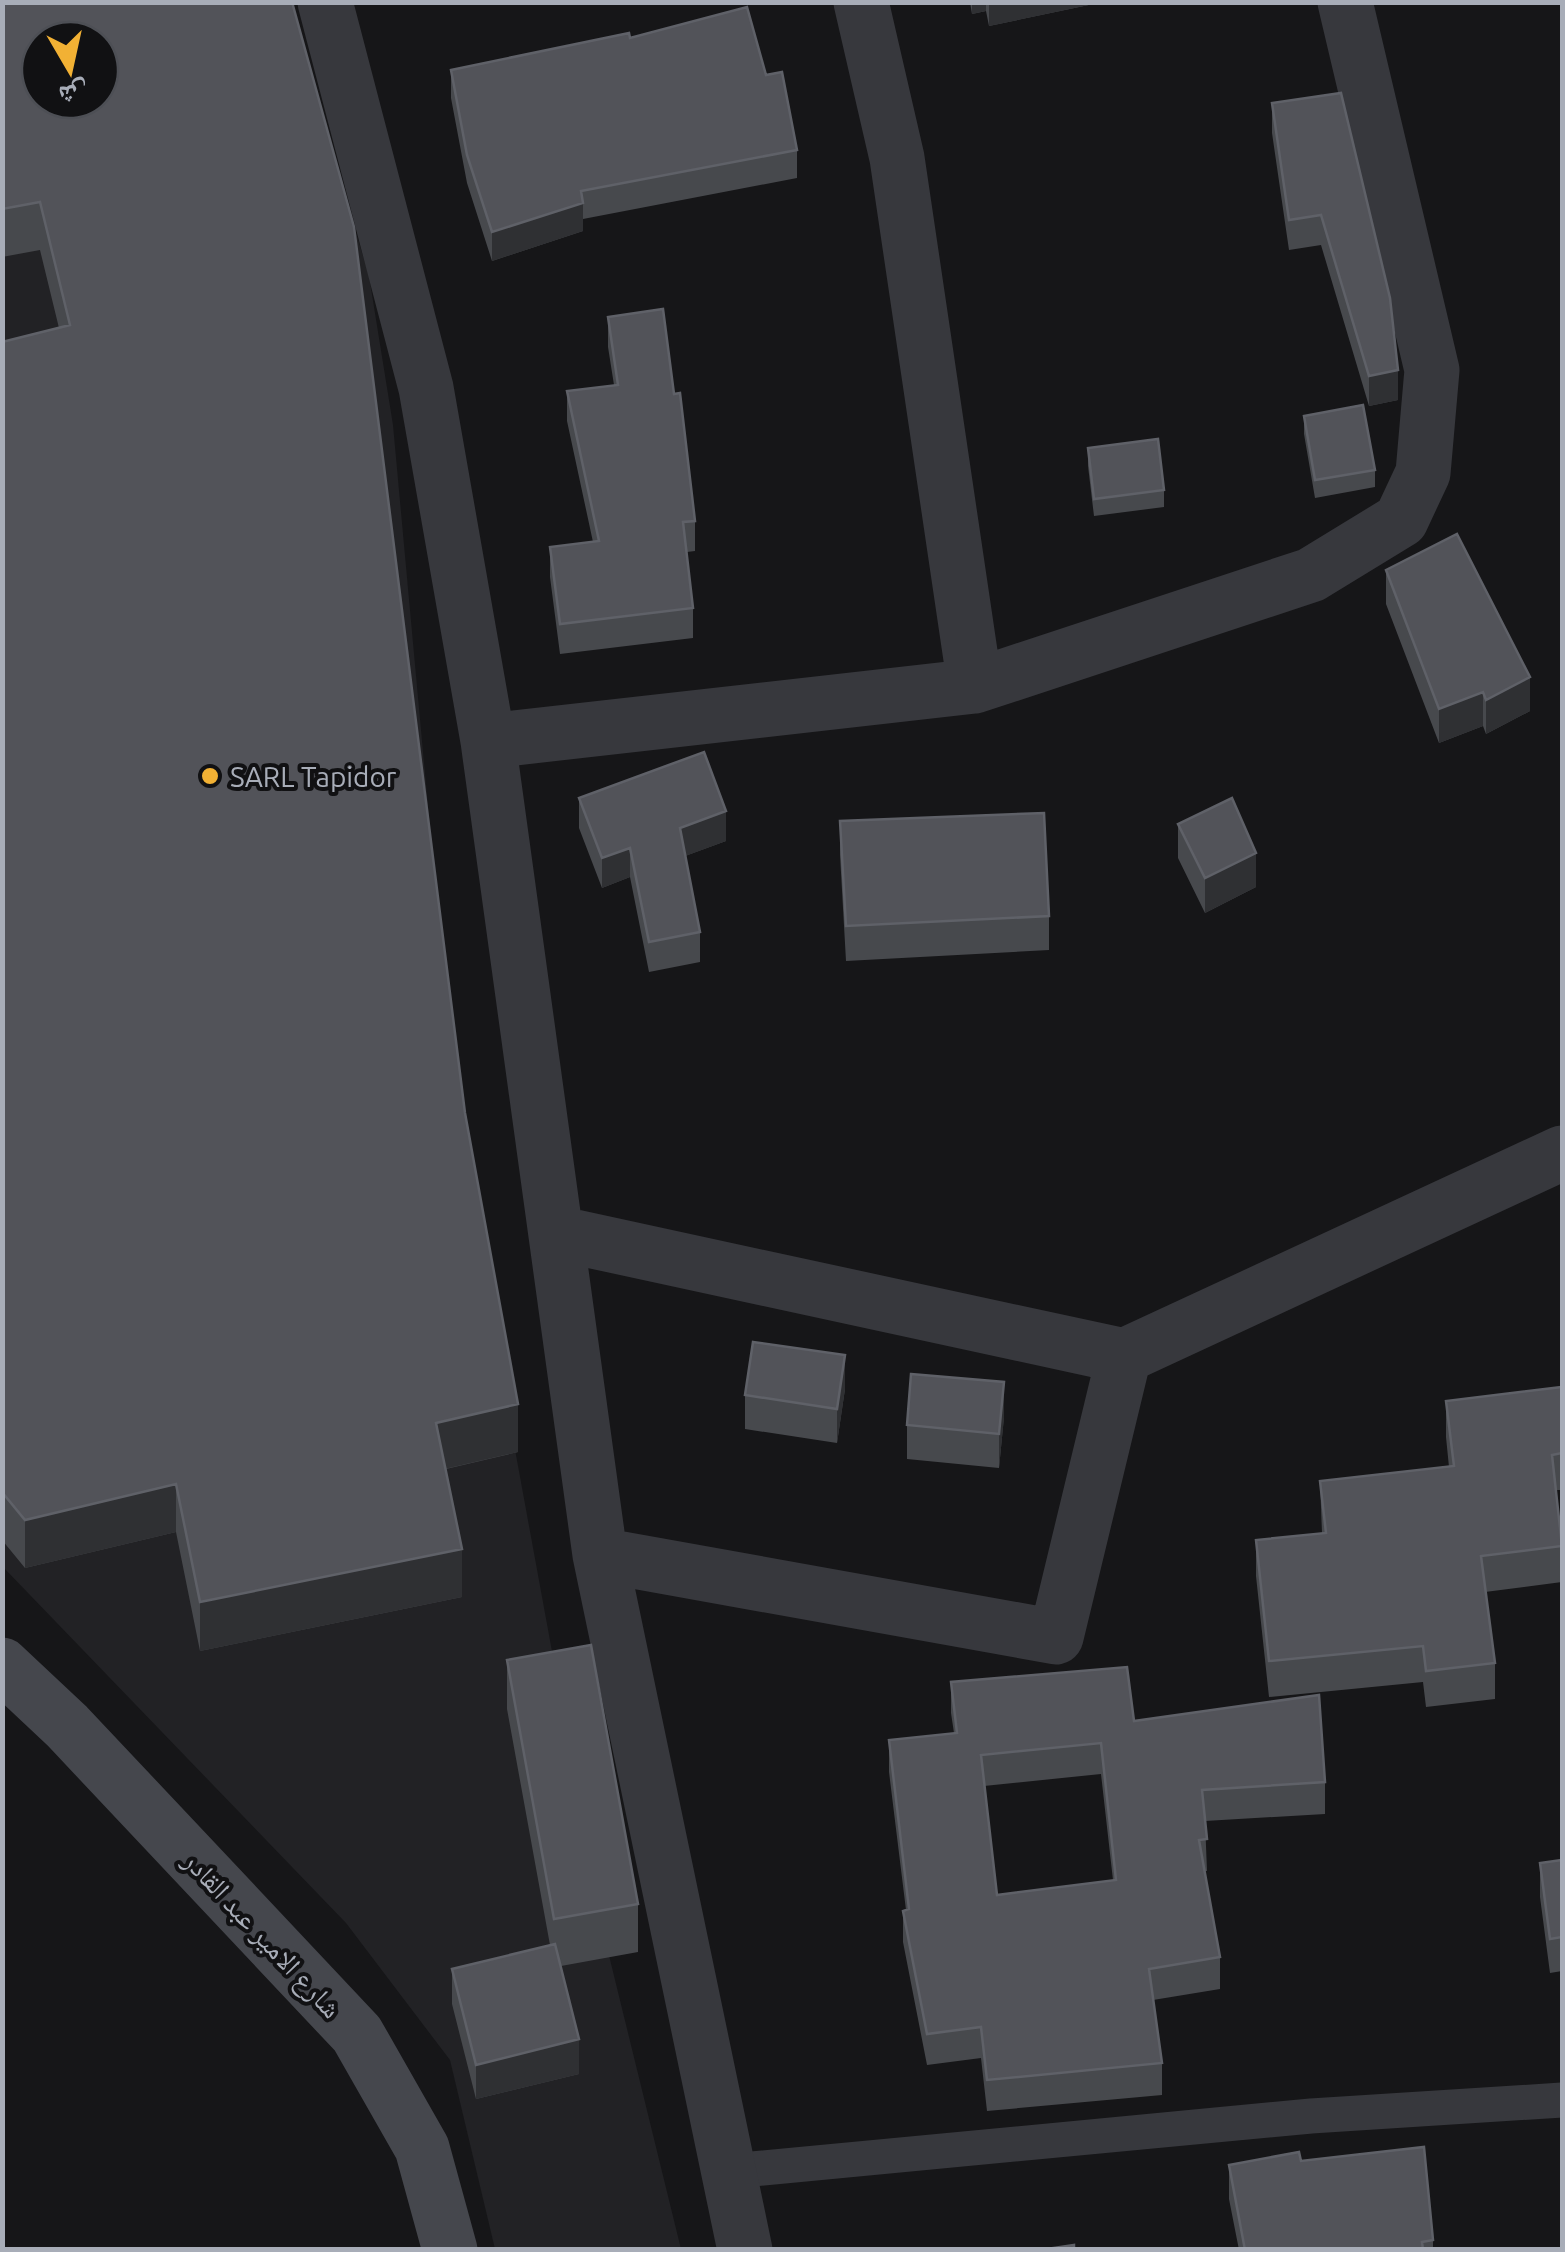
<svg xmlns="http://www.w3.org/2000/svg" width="1565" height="2252" font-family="Ubuntu,'Noto Naskh Arabic',sans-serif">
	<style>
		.built { fill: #222225; fill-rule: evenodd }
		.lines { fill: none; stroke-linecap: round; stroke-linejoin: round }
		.service { stroke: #37383d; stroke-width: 35 }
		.minor { stroke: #37383d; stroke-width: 55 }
		.secondary { stroke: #45474d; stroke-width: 55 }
		.wall { fill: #47494d; fill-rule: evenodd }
		.shaded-wall { fill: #2f3033 }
		.building { fill: #525359; stroke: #5f6168; stroke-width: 2.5; fill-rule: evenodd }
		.poi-dot { fill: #f2b134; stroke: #111113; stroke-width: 4 }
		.labels { text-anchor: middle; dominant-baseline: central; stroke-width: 8; stroke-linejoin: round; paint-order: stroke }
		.poi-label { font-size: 28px; fill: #a8adb8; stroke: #111113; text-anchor: start }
		.street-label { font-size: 28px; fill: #a8adb8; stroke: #111113 }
	</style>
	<rect width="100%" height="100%" fill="#161618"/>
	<!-- built -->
	<path class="built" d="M3 3H287L369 276 393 425 459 1144 604 1935 681 2249H495L450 2060 346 1923 3 1567ZM40 40H100V100H40Z"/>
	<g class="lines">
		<!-- service -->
		<path class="service" d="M731 2171 1311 2116 1562 2100"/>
		<!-- minor -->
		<path class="minor" d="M325 2 426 388 488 741 600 1555 745 2250
			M861 2 897 158 975 686
			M488 741 975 686 1311 575 1401 520 1423 473 1432 370 1345 2
			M556 1233 1124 1356 1562 1153
			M600 1555 1056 1637 1124 1356"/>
		<!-- secondary -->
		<path class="secondary" d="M2 1665 67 1726 357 2034 422 2148 450 2250"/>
	</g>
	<!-- wall -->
	<path class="wall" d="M2 2 465 1113 518 1452 446 1469 462 1597 200 1651 176 1532 25 1568 2 1540V342L59 328 40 250 2 257Z
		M970 2H1103L989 26 986 11 972 14Z
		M630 38 766 75 797 150V178L583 219V231L492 261 467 183 451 98V70Z
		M1341 93 1398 400 1369 406 1321 245 1289 250 1272 133V103Z
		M608 317 674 394 695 521V551L687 552 693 608V638L560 654 550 577V547L593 542 567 421V391L614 385 608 347Z
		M1304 416 1375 470V487L1315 498 1304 434Z
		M1088 448 1164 490V507L1094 516 1088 466Z
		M1386 570 1530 711 1486 734 1483 726 1439 743 1386 604Z
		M579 798 726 841 685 856 700 932V962L649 972 630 877 602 888 579 828Z
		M840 821 1049 916V950L846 961 840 855Z
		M1178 824 1256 887 1205 913 1178 858Z
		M1562 1387V1490H1556L1562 1546V1582L1485 1592 1495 1663V1699L1426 1707 1423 1682 1269 1697 1256 1576V1540L1322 1533 1320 1481 1449 1467 1446 1437V1401Z
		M845 1389 837 1443 745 1429V1395Z
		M1004 1417 999 1468 907 1459V1425Z
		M507 1660 638 1904V1952L561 1966 579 2074 476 2099 452 2004V1969L550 1945 507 1709Z
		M951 1682 1134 1721 1325 1782V1814L1205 1821 1207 1871H1204L1220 1957V1989L1153 2000 1162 2063V2095L987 2111 981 2058 927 2065 903 1942V1911L906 1910 889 1772V1740L954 1733 951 1713ZM1101 1774 1113 1880 997 1895 984 1786Z
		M1562 1860V1971L1550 1973 1540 1897V1863Z
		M1229 2165 1433 2240V2250H1239L1229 2199Z"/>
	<!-- shaded-wall -->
	<path class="shaded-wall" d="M972 2H986V11L972 14Z
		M989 2H1103L989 26Z
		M583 203V231L492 261V232Z
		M1398 370V400L1369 406V376Z
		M1530 677V711L1486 734V700Z
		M1483 692V726L1439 743V709Z
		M726 811V841L680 858V828Z
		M630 848V877L602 888V858Z
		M1256 853V887L1205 913V878Z
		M845 1355V1389L837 1443V1409Z
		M1004 1382V1417L999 1468V1434Z
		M518 1404V1452L436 1471V1423Z
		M176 1484V1532L25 1568V1520Z
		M462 1549V1597L200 1651V1602Z
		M579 2039V2074L476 2099V2065Z"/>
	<!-- building -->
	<path class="building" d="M2 2H292L354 227 465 1113 518 1404 436 1423 462 1549 200 1602 176 1484 25 1520 2 1492V342L70 325 40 202 2 209ZM40 40H100V100H40Z
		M747 7 766 75 782 72 797 150 581 191 583 203 492 232 467 155 451 70 629 33 630 38Z
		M1341 93 1390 298 1398 370 1369 376 1321 215 1289 220 1272 103Z
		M663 309 674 394 680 393 695 521 683 522 693 608 560 624 550 547 599 541 567 391 618 385 608 317Z
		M1363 405 1375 470 1315 480 1304 416Z
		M1158 439 1164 490 1094 499 1088 448Z
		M1457 534 1530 677 1486 700 1483 692 1439 709 1386 570Z
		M704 752 726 811 680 828 700 932 649 942 630 848 602 858 579 798Z
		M1232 798 1256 853 1205 878 1178 824Z
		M1044 813 1049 916 846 926 840 821Z
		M753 1342 845 1355 837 1409 745 1395Z
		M911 1374 1004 1382 999 1434 907 1425Z
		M1562 1387V1453L1552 1455 1562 1546 1481 1556 1495 1663 1426 1671 1423 1646 1269 1661 1256 1540 1326 1533 1320 1481 1454 1466 1446 1401Z
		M591 1645 638 1904 554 1919 507 1660Z
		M1127 1667 1134 1721 1319 1695 1325 1782 1202 1790 1207 1839 1199 1840 1220 1957 1149 1969 1162 2063 987 2080 981 2027 927 2034 903 1911 909 1909 889 1740 957 1733 951 1682ZM1101 1743 1116 1880 997 1895 981 1755Z
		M1562 1860V1937L1550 1939 1540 1863Z
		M555 1944 579 2039 476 2065 452 1969Z
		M1424 2147 1433 2240 1422 2242 1423 2250H1245L1229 2165 1299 2152 1301 2161Z
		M1074 2245V2250H1040Z"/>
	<!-- markers -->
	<circle class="poi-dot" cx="210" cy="776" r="10"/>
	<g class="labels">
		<!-- poi labels -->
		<g class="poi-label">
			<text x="230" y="776">SARL Tapidor</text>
		</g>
		<!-- street labels -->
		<g class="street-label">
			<text transform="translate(263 1934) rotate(47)">شارع الامير عبد القادر</text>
		</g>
	</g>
	<!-- border -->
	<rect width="1565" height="2252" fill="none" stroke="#a8adb8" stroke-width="10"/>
	<!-- north arrow -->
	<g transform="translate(70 70) rotate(171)"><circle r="48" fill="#111113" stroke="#4d4f55" stroke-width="2.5"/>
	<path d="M0-8L18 38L0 25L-18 38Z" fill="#f2b134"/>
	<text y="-15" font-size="28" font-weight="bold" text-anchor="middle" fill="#a8adb8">ش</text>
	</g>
</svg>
